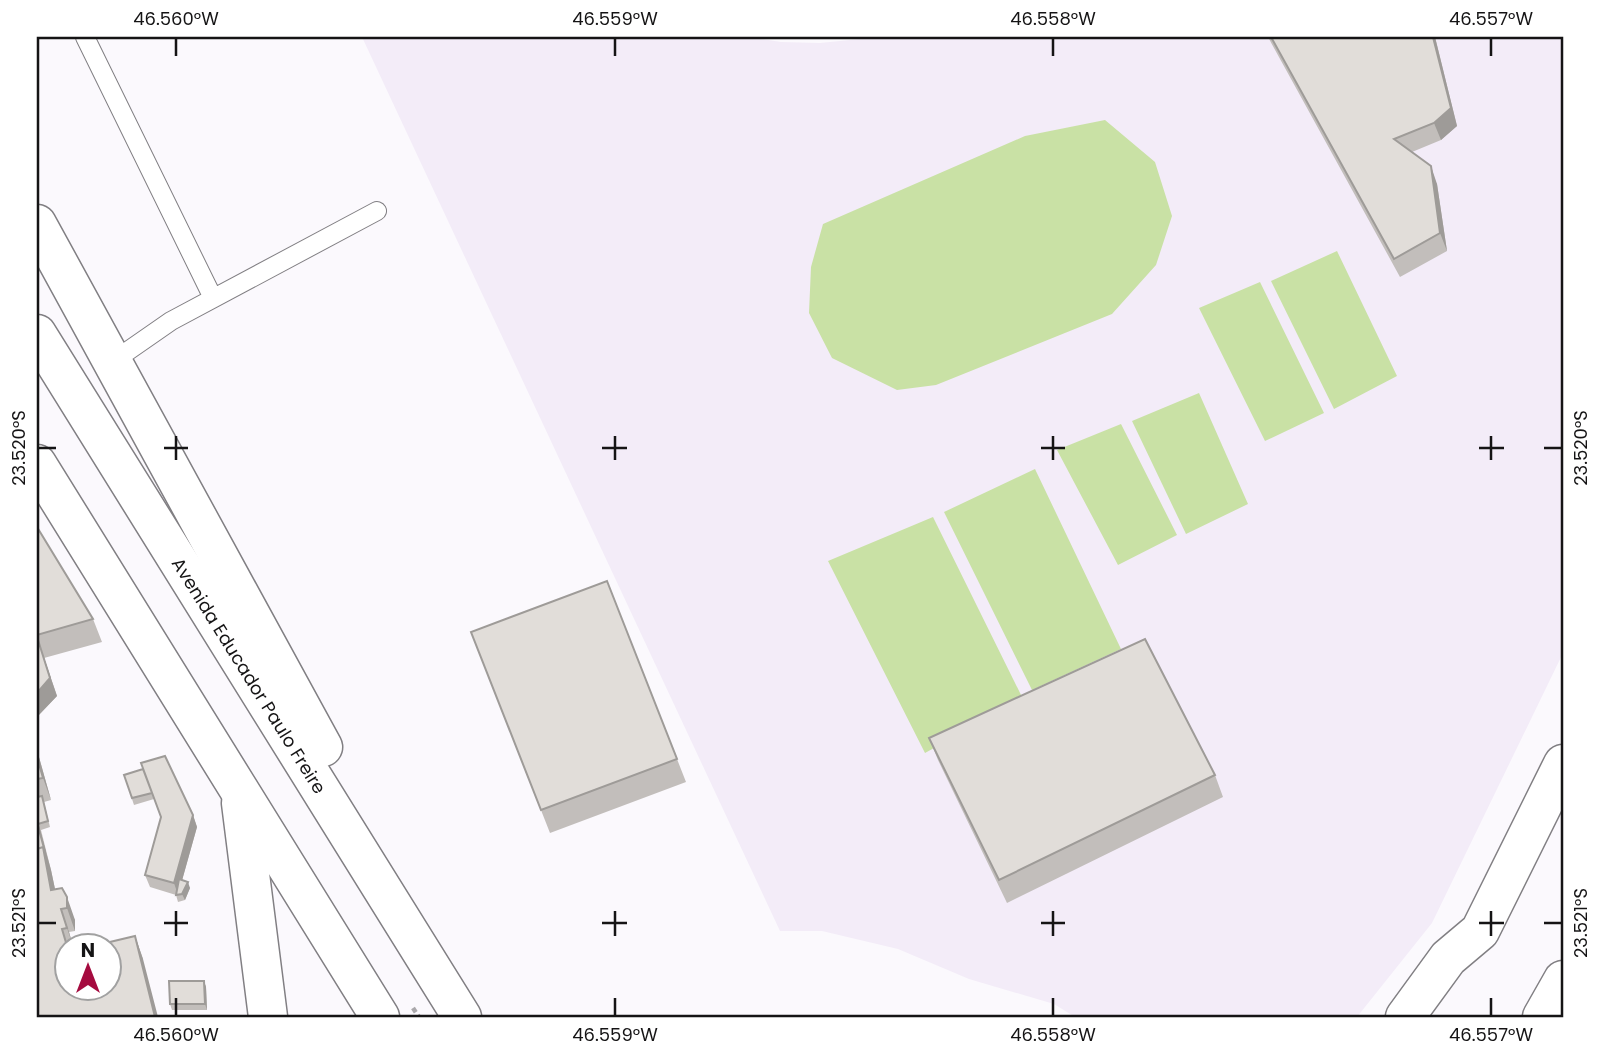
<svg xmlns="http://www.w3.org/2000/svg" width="1600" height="1054" font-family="Poppins,sans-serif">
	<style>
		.built { fill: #f3ecf8 }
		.green { fill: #c9e1a5 }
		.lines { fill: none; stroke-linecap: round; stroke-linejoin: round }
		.lane-casing { stroke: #817f83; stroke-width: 20 }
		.highway-casing { stroke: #817f83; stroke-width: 41 }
		.path { stroke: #aaa8ab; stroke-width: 4.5; stroke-dasharray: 5 3.5; stroke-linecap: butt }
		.lane { stroke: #fff; stroke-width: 18 }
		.highway { stroke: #fff; stroke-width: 38 }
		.wall { fill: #c2bebb }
		.shaded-wall { fill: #9e9b98 }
		.building { fill: #e1ddd9; stroke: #9e9b98; stroke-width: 2 }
		.ticks { fill: none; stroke: #151415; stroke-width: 2.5 }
		.labels { text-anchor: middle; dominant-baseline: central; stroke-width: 6; stroke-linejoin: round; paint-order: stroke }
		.street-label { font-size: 18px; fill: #151415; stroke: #fff }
		.neatline { fill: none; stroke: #151415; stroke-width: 2.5 }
		.ticks-label { font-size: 18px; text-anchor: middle; fill: #151415 }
	</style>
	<rect width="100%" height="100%" fill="#fbf9fd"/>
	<!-- built -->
	<path class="built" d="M362 37H748L781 42 820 43 879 37H1563V653L1432 923 1357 1017H1075L1054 1004 969 979 898 949 822 931H780Z"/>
	<!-- green -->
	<path class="green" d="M1105 120 1155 162 1172 216 1156 265 1112 314 936 385 897 390 832 358 809 313 811 267 823 224 1025 136Z
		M1337 251 1397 376 1334 409 1271 281Z
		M1260 282 1324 413 1265 441 1199 308Z
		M1199 393 1248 504 1186 534 1132 421Z
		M1121 424 1177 535 1118 565 1057 450Z
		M1035 469 1121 649 1032 690 944 512Z
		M933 517 1023 699 925 753 828 561Z"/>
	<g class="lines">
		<defs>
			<path id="lane" d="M85 37 213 298
				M112 362 171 321 377 211"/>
			<g id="highway">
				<path d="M37 224 323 747"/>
				<path id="s1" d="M37 334 462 1017"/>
				<path d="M37 464 380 1017"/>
				<path d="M241 803 268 1017"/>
				<path d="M1405 1017 1448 958 1480 931 1563 764"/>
				<path d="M1542 1017 1563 980"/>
			</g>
		</defs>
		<!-- lane casing -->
		<use href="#lane" class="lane-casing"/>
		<!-- highway casing -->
		<use href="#highway" class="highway-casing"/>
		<!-- path -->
		<path class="path" d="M413 1008 419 1017"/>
		<!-- lane -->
		<use href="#lane" class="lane"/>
		<!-- highway -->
		<use href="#highway" class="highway"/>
	</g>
	<!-- wall -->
	<path class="wall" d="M1268 37H1435L1457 126 1441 140 1412 152 1437 184 1447 251 1400 277Z
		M37 527 93 619 102 642 44 658 57 696 37 717Z
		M471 632 677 759 686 782 550 833Z
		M929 738 1215 775 1223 797 1007 903 938 760Z
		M37 750 51 800 44 802 50 827 41 830 51 870 55 889 75 920V931L69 932 73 946H66V988L135 936 143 959 37 1017Z
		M124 775 193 815 197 827 182 880 190 888 185 900 178 902 176 895 150 887 145 875 161 818 154 799 134 805Z
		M204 981 206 987 207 1010H172L170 1004Z"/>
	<!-- shaded-wall -->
	<path class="shaded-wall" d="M1433 37H1435L1457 126 1441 140 1434 123Z
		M1431 166 1437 184 1447 251 1440 233Z
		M38 640 57 696 37 717V693Z
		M37 750 51 800 43 778 37 757Z
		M193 815 197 827 178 895 174 883Z
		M37 819 51 870 60 913 51 890Z
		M188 882 190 888 185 900 182 894Z
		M67 897 75 920V931L67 908Z
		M61 909 69 932 73 946 67 928Z
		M135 936 143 959 158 1017H155Z
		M204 981 206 987 207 1010 205 1004Z"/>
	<!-- building -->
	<path class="building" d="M1271 37H1433L1451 108 1434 123 1394 139 1431 166 1440 233 1394 259Z
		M37 527 93 619 37 635Z
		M607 581 677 759 541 810 471 632Z
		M1145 639 1215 775 999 880 929 738Z
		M38 640 50 678 37 693V641Z
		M165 756 193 815 174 883 145 875 161 817 141 763Z
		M37 757 43 778 37 779Z
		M143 769 152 793 132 798 124 775Z
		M42 796 48 821 38 824 37 819V797Z
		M37 822 45 852 43 847 37 849Z
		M43 847 51 890 62 888 67 897V908L61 909 67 928 62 929 67 946 66 988H108V946H93L135 936 155 1017H37V849Z
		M179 879 188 882 182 894 176 895Z
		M169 981H204L205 1004H170Z"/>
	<!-- ticks -->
	<path class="ticks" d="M176 38V56M615 38V56M1053 38V56M1491 38V56M176 436V460M615 436V460M1053 436V460M1491 436V460M38 448H56M164 448H188M602 448H627M1041 448H1065M1479 448H1504M1544 448H1562M176 911V936M615 911V936M1053 911V936M1491 911V936M38 923H56M164 923H188M602 923H627M1041 923H1065M1479 923H1504M1544 923H1562M176 998V1016M615 998V1016M1053 998V1016M1491 998V1016"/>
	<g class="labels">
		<!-- street labels -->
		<g class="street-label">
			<text stroke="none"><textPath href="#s1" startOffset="402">Avenida Educador Paulo Freire</textPath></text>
		</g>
	</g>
	<!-- border -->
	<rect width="1600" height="1054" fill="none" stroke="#ffffff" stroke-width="77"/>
	<!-- north arrow -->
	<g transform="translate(88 967)"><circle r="33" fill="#ffffff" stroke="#a1a1a1" stroke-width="2"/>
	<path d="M0-5L12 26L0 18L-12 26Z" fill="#a50b3f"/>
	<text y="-10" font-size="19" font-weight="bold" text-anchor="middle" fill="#151415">N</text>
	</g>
	<rect x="38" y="38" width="1524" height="978" class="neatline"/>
	<g class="ticks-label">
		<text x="176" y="25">46.560°W</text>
		<text x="615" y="25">46.559°W</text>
		<text x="1053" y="25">46.558°W</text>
		<text x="1491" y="25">46.557°W</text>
		<text transform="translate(19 448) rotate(-90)" y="6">23.520°S</text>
		<text transform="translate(1581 448) rotate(-90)" y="6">23.520°S</text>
		<text transform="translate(19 923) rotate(-90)" y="6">23.521°S</text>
		<text transform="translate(1581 923) rotate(-90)" y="6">23.521°S</text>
		<text x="176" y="1041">46.560°W</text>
		<text x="615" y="1041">46.559°W</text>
		<text x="1053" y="1041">46.558°W</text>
		<text x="1491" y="1041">46.557°W</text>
	</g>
</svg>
